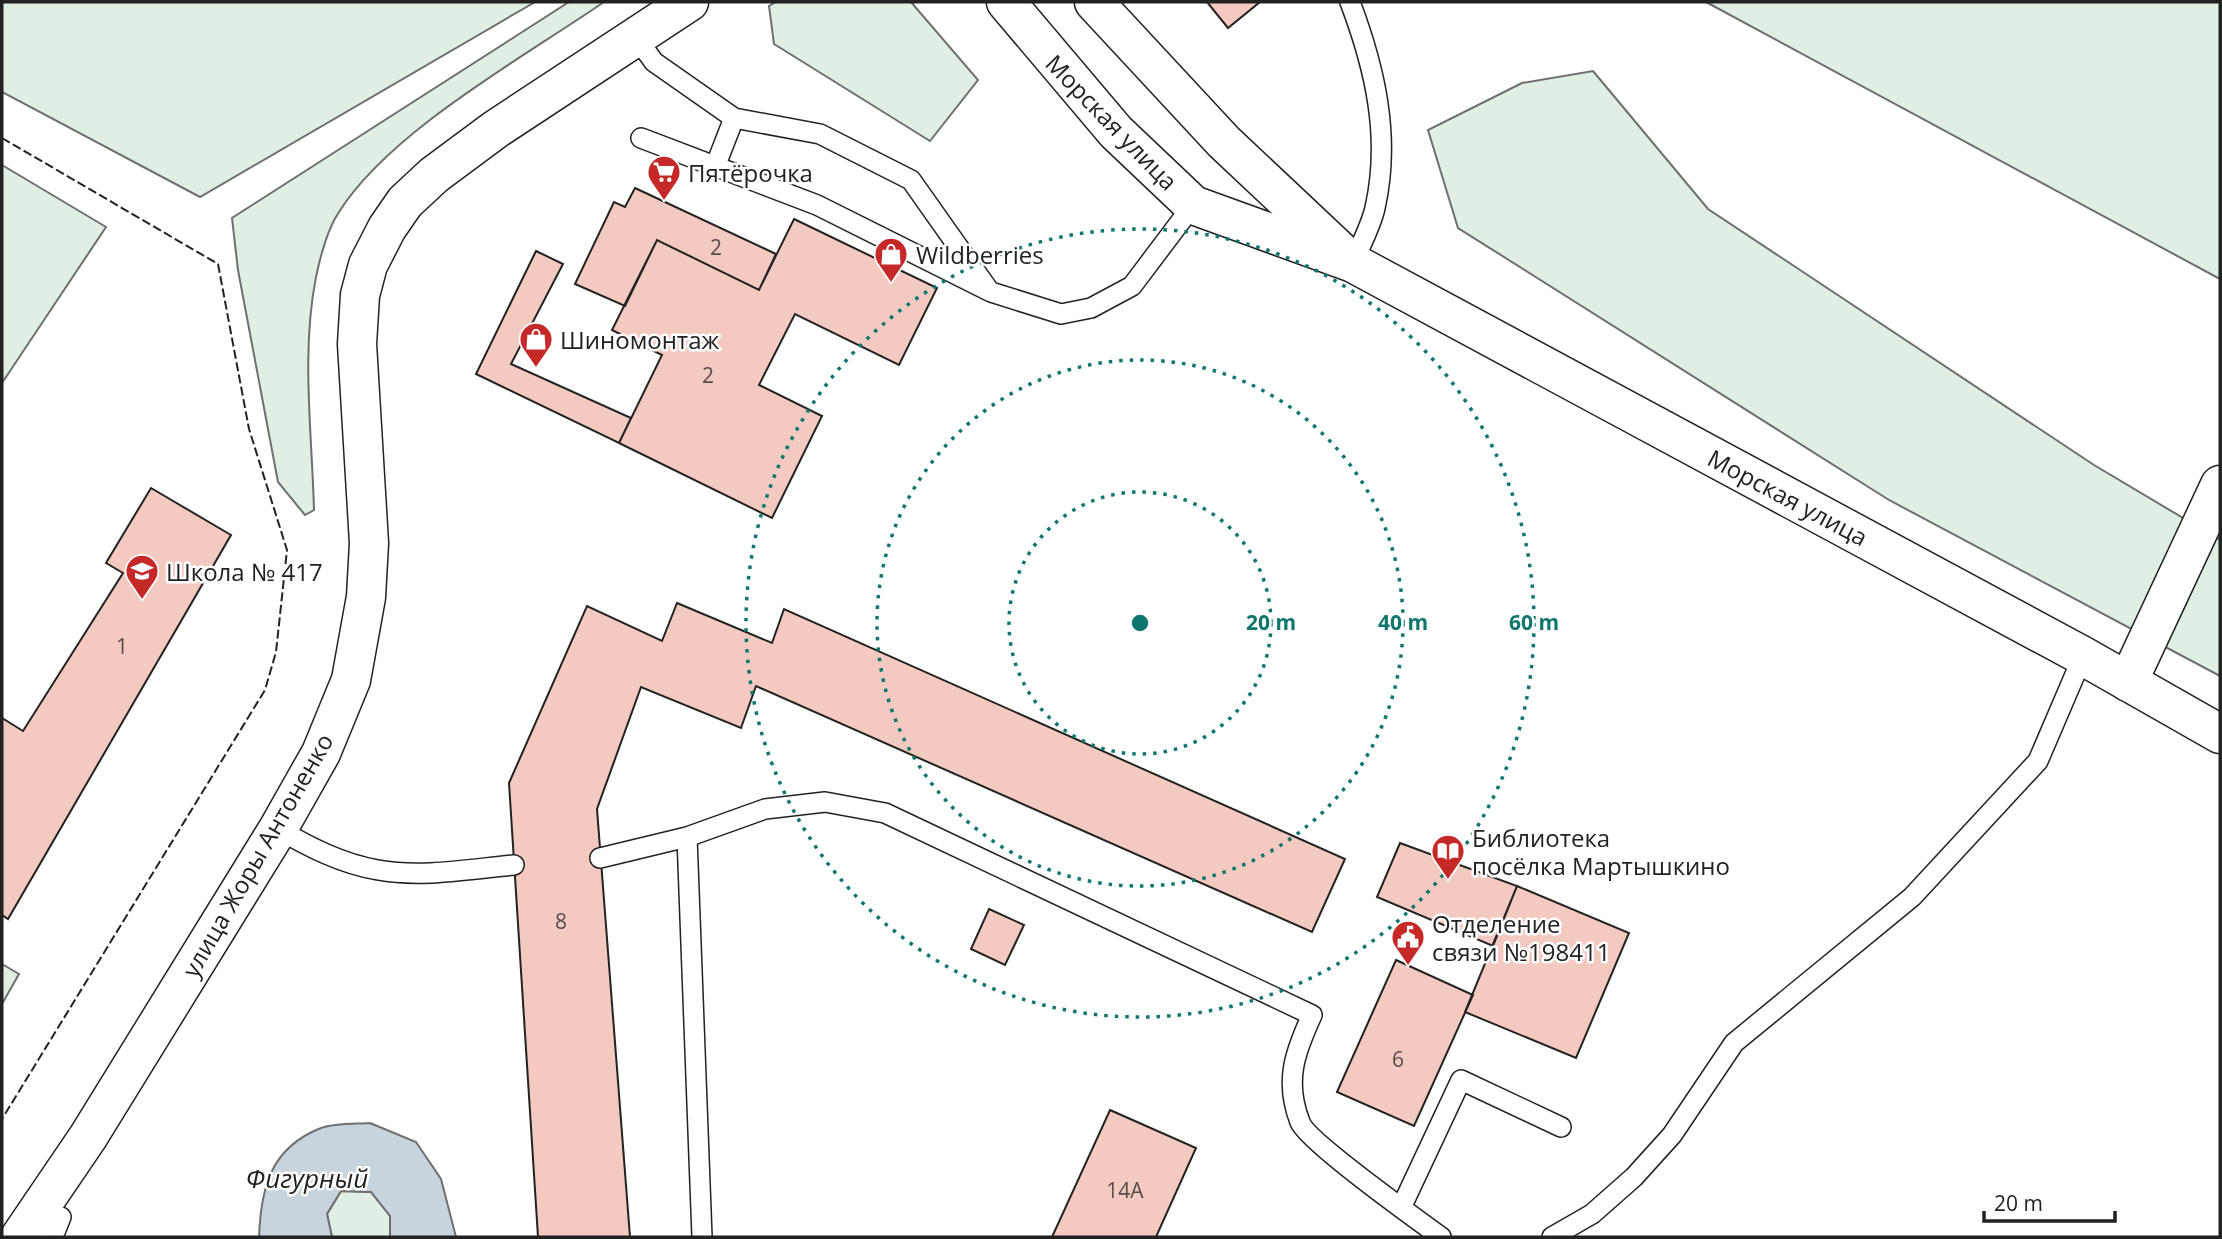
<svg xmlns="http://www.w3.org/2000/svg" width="2222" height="1239" font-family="'Open Sans',sans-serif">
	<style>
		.green { fill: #e0efe3; stroke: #6f6f6f; stroke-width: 2 }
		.water { fill: #c7d3dd; stroke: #6f6f6f; stroke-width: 2 }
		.building { fill: #f3c9c0; stroke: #222; stroke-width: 2 }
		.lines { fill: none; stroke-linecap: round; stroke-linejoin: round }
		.service-casing { stroke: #222; stroke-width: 22 }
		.minor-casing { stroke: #222; stroke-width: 41 }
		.secondary-casing { stroke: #222; stroke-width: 41 }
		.primary-casing { stroke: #222; stroke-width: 41 }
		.service { stroke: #fff; stroke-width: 19 }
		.minor { stroke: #fff; stroke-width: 38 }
		.secondary { stroke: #fff; stroke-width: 38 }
		.primary { stroke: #fff; stroke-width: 38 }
		.fence { stroke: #222; stroke-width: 2; stroke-dasharray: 9 3.5; stroke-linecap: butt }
		.ring { fill: none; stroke: #0f766e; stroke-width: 3.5; stroke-dasharray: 3.5 7 }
		.labels { text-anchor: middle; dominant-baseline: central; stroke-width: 5; stroke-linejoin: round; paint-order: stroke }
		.number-label { font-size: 21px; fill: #564c4a }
		.street-label { font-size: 24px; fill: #222; stroke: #fff }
		.poi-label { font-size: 24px; fill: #222; stroke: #fff; text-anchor: start }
		.water-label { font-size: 26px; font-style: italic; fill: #222; stroke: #fff }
		.centre { fill: #0f766e; stroke: #fff; stroke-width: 3.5 }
		.ring-label { font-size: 21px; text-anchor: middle; font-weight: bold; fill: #0f766e; stroke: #fff; stroke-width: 5; stroke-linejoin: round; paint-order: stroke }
	</style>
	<rect width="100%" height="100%" fill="#fff"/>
	<!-- green -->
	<path class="green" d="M2 2H535L200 197 2 92Z
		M569 2H604C524 57 390 131 339 212 328 228 320 258 316 277 301 352 312 434 314 510L305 515 278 482 238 270 232 218Z
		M776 2H911L978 80 930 141 774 44 769 6Z
		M1706 2H2220V279Z
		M1593 71 1708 209 2094 465 2220 540V676L1889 500 1458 228 1428 130 1522 83Z
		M2 165 106 227 2 383Z
		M2 964 19 974 2 1004Z
		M341 1191 371 1192 390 1216V1237H332L327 1214Z"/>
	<!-- water -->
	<path class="water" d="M370 1123 416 1142 441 1179 456 1237H390V1216L371 1192 341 1191 327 1214 332 1237H259C261 1188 270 1148 321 1128 335 1123 355 1124 370 1123Z"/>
	<!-- building -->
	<path class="building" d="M1207 2H1260L1228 28Z
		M635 188 776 254 759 290 657 240 625 306 575 284 614 202 625 207Z
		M794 219 937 288 899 365 795 314 759 385 822 416 772 518 619 443 662 355 612 330 657 240 759 290Z
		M536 251 563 264 511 364 631 418 619 443 476 374Z
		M151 488 231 535 8 919 2 915V718L23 731 123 573 106 563Z
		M677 603 772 643 784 609 1345 859 1312 932 756 686 741 728 641 687 597 809 630 1237H538L509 783 587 606 662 641Z
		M1400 843 1517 886 1493 946 1377 897Z
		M1517 886 1629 933 1576 1058 1465 1012Z
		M989 909 1024 925 1005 965 971 949Z
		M1396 960 1473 995 1414 1126 1337 1092Z
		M1110 1110 1196 1148 1156 1237H1052Z"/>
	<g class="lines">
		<defs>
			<path id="service" d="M1350 2C1375 68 1391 137 1375 208 1371 226 1360 246 1353 263
				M635 36 654 62 734 118 820 134 911 180 988 289
				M641 138 817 205 991 292 1061 314 1091 308 1132 286 1193 205
				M715 167 734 118
				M278 829C309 847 342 864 378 870 422 878 470 869 514 865
				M600 858 687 837
				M1401 1208 1461 1080 1561 1127
				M53 1237 61 1217
				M702 1237 687 837 765 809 825 802 885 813 1312 1015C1295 1052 1284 1081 1300 1122 1306 1140 1419 1221 1441 1237
				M1552 1237 1592 1214 1634 1177 1672 1135 1734 1043 1912 897 2038 761 2083 656"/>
			<path id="minor" d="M2128 682 2220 485"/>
			<path id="secondary" d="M20 1237 88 1137 278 829 321 753 351 680 366 597 369 543 357 344 360 295 368 265 387 228 405 202 434 175 496 129 689 2"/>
			<path id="primary" d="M1006 2 1116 132 1193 205 1353 263 2083 656 2220 734
				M1094 2 1224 142 1341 252"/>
		</defs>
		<!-- service casing -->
		<use href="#service" class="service-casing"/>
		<!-- minor casing -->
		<use href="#minor" class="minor-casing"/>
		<!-- secondary casing -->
		<use href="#secondary" class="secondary-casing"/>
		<!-- primary casing -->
		<use href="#primary" class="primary-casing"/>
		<!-- service -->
		<use href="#service" class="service"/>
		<!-- minor -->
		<use href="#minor" class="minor"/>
		<!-- secondary -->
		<use href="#secondary" class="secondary"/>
		<!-- primary -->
		<use href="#primary" class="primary"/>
		<!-- fence -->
		<path class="fence" d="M2 138 218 264 249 429 287 550 276 652 265 690 2 1119"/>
	</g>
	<!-- distance rings -->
	<g class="ring">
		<circle cx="1140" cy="623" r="131"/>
		<circle cx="1140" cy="623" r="263"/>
		<circle cx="1140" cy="623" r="394"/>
	</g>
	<!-- icons -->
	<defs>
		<symbol id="supermarket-pin" viewBox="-11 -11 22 30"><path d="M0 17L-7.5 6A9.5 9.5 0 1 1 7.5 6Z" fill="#c62828" stroke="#fff"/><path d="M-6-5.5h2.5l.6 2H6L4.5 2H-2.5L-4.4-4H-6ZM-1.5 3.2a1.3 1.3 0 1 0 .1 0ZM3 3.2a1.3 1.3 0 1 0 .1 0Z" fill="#fff"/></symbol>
		<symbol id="shop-pin" viewBox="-11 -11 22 30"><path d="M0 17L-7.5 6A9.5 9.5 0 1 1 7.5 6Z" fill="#c62828" stroke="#fff"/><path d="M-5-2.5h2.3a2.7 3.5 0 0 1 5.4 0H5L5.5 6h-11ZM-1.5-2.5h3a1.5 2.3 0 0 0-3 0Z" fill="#fff"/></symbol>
		<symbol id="school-pin" viewBox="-11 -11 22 30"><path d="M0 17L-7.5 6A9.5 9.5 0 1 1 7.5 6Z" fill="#c62828" stroke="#fff"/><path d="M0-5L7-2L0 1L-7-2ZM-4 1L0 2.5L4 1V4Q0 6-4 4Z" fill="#fff"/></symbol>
		<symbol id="library-pin" viewBox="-11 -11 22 30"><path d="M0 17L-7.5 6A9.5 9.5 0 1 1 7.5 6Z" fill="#c62828" stroke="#fff"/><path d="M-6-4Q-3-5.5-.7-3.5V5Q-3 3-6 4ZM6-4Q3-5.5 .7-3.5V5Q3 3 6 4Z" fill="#fff"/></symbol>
		<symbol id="civic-pin" viewBox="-11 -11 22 30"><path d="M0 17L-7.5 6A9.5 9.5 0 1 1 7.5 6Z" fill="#c62828" stroke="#fff"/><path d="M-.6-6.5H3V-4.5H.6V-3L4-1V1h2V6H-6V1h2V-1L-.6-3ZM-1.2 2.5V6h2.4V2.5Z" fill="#fff"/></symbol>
	</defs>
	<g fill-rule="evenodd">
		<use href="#supermarket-pin" x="645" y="153" width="38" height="52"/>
		<use href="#shop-pin" x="872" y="235" width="38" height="52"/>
		<use href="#shop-pin" x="517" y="320" width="38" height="52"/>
		<use href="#school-pin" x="123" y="552" width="38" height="52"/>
		<use href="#library-pin" x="1429" y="832" width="38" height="52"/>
		<use href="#civic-pin" x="1389" y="918" width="38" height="52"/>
	</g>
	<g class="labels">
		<!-- number labels -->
		<g class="number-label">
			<text x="716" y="247">2</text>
			<text x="708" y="375">2</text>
			<text x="122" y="646">1</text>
			<text x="561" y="921">8</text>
			<text x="1398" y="1059">6</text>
			<text x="1125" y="1190">14А</text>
		</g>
		<!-- street labels -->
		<g class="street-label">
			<text transform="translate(1112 122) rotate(46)">Морская улица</text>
			<text transform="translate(1788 497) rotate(28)">Морская улица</text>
			<text transform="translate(257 855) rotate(-60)">улица Жоры Антоненко</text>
		</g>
		<!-- poi labels -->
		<g class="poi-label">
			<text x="688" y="172">Пятёрочка</text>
			<text x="916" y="254">Wildberries</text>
			<text x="560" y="339">Шиномонтаж</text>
			<text x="166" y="571">Школа № 417</text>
			<text x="1472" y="837">Библиотека<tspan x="1472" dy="28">посёлка Мартышкино</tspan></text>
			<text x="1432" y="923">Отделение<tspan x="1432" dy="28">связи №198411</tspan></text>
		</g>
		<!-- water labels -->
		<g class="water-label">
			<text x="307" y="1178">Фигурный</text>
		</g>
	</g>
	<circle cx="1140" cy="623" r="10" class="centre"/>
	<g class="ring-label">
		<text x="1271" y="630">20 m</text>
		<text x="1403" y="630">40 m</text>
		<text x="1534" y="630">60 m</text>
	</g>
	<!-- border -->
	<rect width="2222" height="1239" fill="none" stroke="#222222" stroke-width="7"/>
	<!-- scale -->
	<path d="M1984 1211v10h131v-10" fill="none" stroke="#222222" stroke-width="3.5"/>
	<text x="1994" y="1211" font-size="21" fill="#222222" stroke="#ffffff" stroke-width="5" paint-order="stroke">20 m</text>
</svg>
